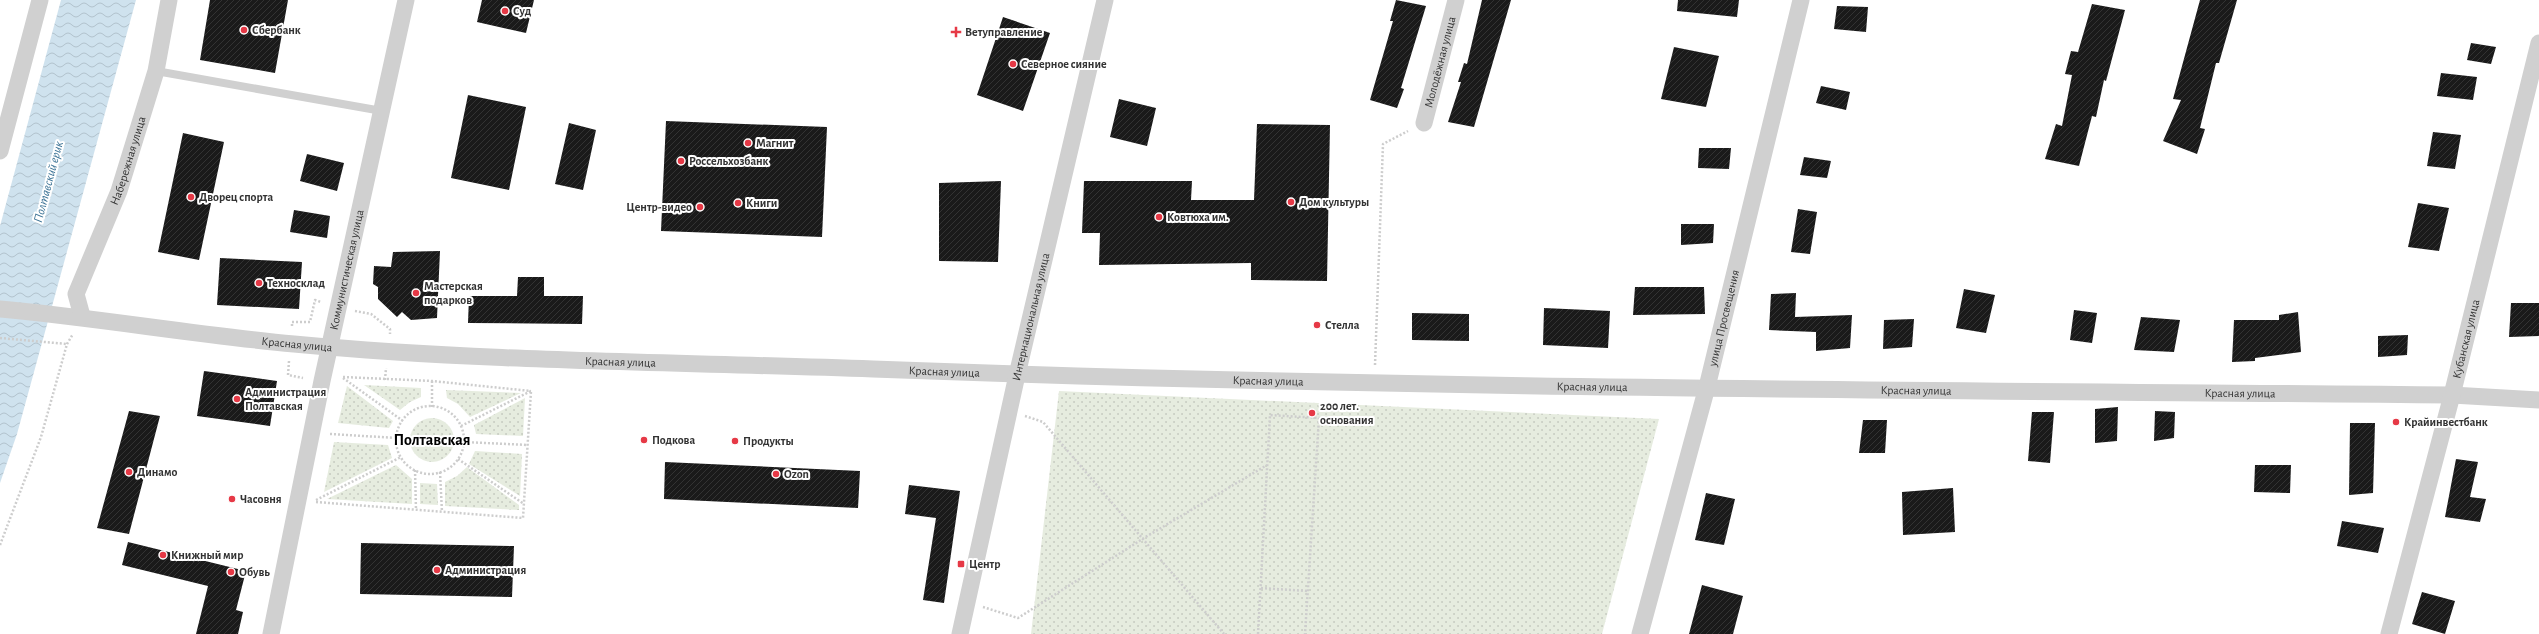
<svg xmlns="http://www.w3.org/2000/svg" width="2539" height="634" font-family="'Alegreya Sans',sans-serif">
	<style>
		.grass { fill: url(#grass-dots) }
		.water { fill: url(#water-waves) }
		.building { fill: url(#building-hatch) }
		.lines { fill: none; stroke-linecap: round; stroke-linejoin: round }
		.path { stroke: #cdcdcd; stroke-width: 2.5; stroke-dasharray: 2 2; stroke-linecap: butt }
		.lane { stroke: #d0d0d0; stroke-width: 8 }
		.street { stroke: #d0d0d0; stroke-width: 17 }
		.poi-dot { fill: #e63946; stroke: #fff; stroke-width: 1.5 }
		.labels { text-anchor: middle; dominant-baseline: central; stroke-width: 4; stroke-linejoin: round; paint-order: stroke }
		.poi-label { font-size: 12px; font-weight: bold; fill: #333; stroke: #fff; text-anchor: start }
		.street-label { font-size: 12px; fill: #333; stroke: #fff }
		.water-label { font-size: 13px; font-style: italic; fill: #3f7597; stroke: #fff }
		.district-label { font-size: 16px; font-weight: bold; fill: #000; stroke: #fff }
	</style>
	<defs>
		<pattern id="grass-dots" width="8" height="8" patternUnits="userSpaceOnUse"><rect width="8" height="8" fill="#e6ecdf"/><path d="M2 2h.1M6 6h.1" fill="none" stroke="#c6cbc0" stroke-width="1.8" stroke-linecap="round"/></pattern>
		<pattern id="water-waves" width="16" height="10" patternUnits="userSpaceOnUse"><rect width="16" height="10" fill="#cfe2ee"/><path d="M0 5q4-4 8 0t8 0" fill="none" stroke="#b2c2cd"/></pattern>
		<pattern id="building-hatch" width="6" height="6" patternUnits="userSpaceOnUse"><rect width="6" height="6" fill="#1a1a1a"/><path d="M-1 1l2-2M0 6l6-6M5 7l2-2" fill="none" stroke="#333"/></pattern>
	</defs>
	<rect width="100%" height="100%" fill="#fff"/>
	<!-- grass -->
	<path class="grass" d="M364 385 421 388V397L410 402 400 410Z
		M347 386 393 421 389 428 338 423Z
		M446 390 521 393 470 417 458 404 447 398Z
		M1059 391 1659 419 1602 634H1031Z
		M525 398 523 436 476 434 474 425Z
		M410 440a22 22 0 1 1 44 0a22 22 0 1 1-44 0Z
		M334 442 388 445 392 458 324 492Z
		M475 451 522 454 520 496 469 464Z
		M396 465 412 479V504L327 499Z
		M467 467 519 505V510L445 506V482L457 476Z
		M420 483 437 484 438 505 420 504Z"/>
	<!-- water -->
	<path class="water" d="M61 0H136L17 434 0 483V226Z"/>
	<!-- building -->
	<path class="building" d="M210 0H288L275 73 200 60Z
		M482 0H534L526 33 477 22Z
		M1396 0 1426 6 1401 88 1404 89 1397 108 1370 100 1393 21H1390Z
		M1482 0H1511L1474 127 1448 122 1461 82H1458L1464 63 1467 64Z
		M1678 0H1739L1737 17 1677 11Z
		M2200 0H2237L2219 63H2216L2200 128 2205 129 2197 154 2163 141 2181 100 2173 99Z
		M2092 4 2125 10 2106 81 2104 80 2096 117 2092 116 2079 166 2045 159 2056 124 2062 126 2072 75 2065 74 2071 51 2078 52Z
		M1837 6 1868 7 1866 32 1834 29Z
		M1003 17 1050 33 1023 111 977 95Z
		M2471 43 2496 47 2491 64 2467 60Z
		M1674 47 1719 56 1706 107 1661 99Z
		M2441 73 2477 77 2473 100 2437 96Z
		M1821 86 1850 92 1846 110 1816 103Z
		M468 95 526 107 509 190 451 178Z
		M1119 99 1156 108 1147 146 1110 137Z
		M666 121 827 127 822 237 661 231Z
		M569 123 596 130 583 190 555 184Z
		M1257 124 1330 125 1327 281 1251 280V263L1099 265 1100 233H1082L1084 181H1192L1191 200H1254Z
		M2433 132 2461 135 2455 169 2427 166Z
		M183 133 224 142 199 260 158 252Z
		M1699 148H1731L1729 169 1698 168Z
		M307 154 344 163 337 191 300 181Z
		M1804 157 1831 161 1827 178 1800 175Z
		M1001 181 998 262 939 261V183Z
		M2418 203 2449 208 2439 251 2408 247Z
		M1798 209 1817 212 1810 254 1791 252Z
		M294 210 330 216 327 238 290 232Z
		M1681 224H1714L1713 243 1681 245Z
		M440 251 437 318 411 320 402 312 397 317 378 299V287L373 284 374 266 391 267 393 252Z
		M220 258 302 262 299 309 217 305Z
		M518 277H544V296H583L582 324 468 323 469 296H517Z
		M1635 287H1704L1705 314 1633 315Z
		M1964 289 1995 295 1986 333 1956 328Z
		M1796 293 1795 317 1852 315 1850 348 1816 351V332L1769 330 1771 294Z
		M2511 303H2539V336L2509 337Z
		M1544 308 1610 311 1608 348 1543 345Z
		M2074 310 2097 313 2092 343 2070 340Z
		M2298 312 2301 352 2255 358V361L2232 362 2234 320H2279V315Z
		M1412 313 1469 314V341L1412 340Z
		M2141 317 2180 320 2174 352 2134 350Z
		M1914 319 1912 347 1883 349 1884 320Z
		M2408 335 2407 355 2378 357V336Z
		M204 371 277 381 270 426 197 416Z
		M2118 407 2117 441 2095 443V409Z
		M129 411 160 416 129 534 97 528Z
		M2155 411 2175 412 2174 438 2154 441Z
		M2032 412H2054L2050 463 2028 461Z
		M1863 420H1887L1885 453H1859Z
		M2350 423H2375L2373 493 2349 495Z
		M2456 459 2478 462 2470 497 2486 499 2480 522 2445 517Z
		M665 462 860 471 858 508 664 499Z
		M2255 465H2291L2290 493 2254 492Z
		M909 485 960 491 944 603 923 600 936 518 905 514Z
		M1953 488 1955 532 1903 535 1902 492Z
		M1706 493 1735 499 1724 545 1695 540Z
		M2342 521 2384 528 2378 553 2337 546Z
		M128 542 246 571 236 610 243 612 238 634H196L208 586 122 565Z
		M361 543 514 546 512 597 360 594Z
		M1702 585 1743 596 1733 634H1689Z
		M2422 592 2455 601 2445 634 2412 624Z"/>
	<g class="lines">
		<!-- path -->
		<path class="path" d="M355 311 371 314 390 329V334
			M292 326V322H310L315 300 321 302
			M0 338 67 344
			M289 361 288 375 303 378
			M1375 365 1383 144 1408 131
			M343 377 432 381 531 391
			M343 378 403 421
			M385 380 386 368
			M432 381V407
			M396 440a34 34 0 1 1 68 0a34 34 0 1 1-68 0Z
			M1025 416 1043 422 1224 634
			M461 426 531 391
			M330 434 397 438
			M464 442 528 445
			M458 459 524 504
			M415 470 416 510
			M440 472 442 512
			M316 500 401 457
			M316 502 523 518 531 391
			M0 545 41 437 67 344 73 334
			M1261 588 1308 591
			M983 607 1018 618 1144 538 1267 465
			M1258 634 1270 415 1319 418 1305 634"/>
		<!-- lane -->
		<path class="lane" d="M156 71 382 111"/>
		<!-- street -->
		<g class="street">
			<path id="s1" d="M1424 123 1456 0"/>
			<path d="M0 151 40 0"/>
			<path id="s2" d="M0 309C98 318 196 335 294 344 486 362 680 362 873 369 1399 389 1926 390 2452 395L2539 400"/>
			<path id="s3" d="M82 316 76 294 119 191 156 71 169 0"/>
			<path id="s4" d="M271 634 322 381 406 0"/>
			<path id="s5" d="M960 634 1017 375 1105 0"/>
			<path id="s6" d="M1640 634 1707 387 1801 0"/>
			<path id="s7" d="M2389 634 2452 395 2539 43"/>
		</g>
	</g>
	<!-- markers -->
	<g class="poi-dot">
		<circle cx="505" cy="11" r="4"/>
		<circle cx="244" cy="30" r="4"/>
		<path d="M954 26h4v4h4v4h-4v4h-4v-4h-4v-4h4z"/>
		<circle cx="1013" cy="64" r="4"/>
		<circle cx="748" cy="143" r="4"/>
		<circle cx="681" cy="161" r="4"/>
		<circle cx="191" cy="197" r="4"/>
		<circle cx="1291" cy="202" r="4"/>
		<circle cx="738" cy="203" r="4"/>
		<circle cx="700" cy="207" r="4"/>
		<circle cx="1159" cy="217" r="4"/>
		<circle cx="259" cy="283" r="4"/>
		<circle cx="416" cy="293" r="4"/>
		<circle cx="1317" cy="325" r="4"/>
		<circle cx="237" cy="399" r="4"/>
		<circle cx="1312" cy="413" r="4"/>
		<circle cx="2396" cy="422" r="4"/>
		<circle cx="644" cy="440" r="4"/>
		<circle cx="735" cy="441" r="4"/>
		<circle cx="129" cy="472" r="4"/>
		<circle cx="776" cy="474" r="4"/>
		<circle cx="232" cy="499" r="4"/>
		<circle cx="163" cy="555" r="4"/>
		<rect x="957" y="560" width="8" height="8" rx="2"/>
		<circle cx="437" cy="570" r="4"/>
		<circle cx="231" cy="572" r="4"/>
	</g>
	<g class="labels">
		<!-- poi labels -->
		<g class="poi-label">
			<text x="513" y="11">Суд</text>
			<text x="252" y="30">Сбербанк</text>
			<text x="965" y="32">Ветуправление</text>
			<text x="1021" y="64">Северное сияние</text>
			<text x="756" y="143">Магнит</text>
			<text x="689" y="161">Россельхозбанк</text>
			<text x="199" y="197">Дворец спорта</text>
			<text x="1299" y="202">Дом культуры</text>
			<text x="746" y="203">Книги</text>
			<text x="692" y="207" text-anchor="end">Центр-видео</text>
			<text x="1167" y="217">Ковтюха им.</text>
			<text x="267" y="283">Техносклад</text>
			<text x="424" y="286">Мастерская<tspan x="424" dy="14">подарков</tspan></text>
			<text x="1325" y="325">Стелла</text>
			<text x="245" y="392">Администрация<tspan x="245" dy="14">Полтавская</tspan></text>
			<text x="1320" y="406">200 лет.<tspan x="1320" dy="14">основания</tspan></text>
			<text x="2404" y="422">Крайинвестбанк</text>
			<text x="652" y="440">Подкова</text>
			<text x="743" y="441">Продукты</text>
			<text x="137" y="472">Динамо</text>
			<text x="784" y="474">Ozon</text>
			<text x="240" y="499">Часовня</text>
			<text x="171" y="555">Книжный мир</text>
			<text x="969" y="564">Центр</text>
			<text x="445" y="570">Администрация</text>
			<text x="239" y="572">Обувь</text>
		</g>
		<!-- street labels -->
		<g class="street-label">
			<text stroke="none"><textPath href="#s1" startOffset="63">Молодёжная улица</textPath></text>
			<text stroke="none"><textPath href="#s3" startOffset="166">Набережная улица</textPath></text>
			<text stroke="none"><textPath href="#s4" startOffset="372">Коммунистическая улица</textPath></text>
			<text stroke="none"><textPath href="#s5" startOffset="325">Интернациональная улица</textPath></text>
			<text stroke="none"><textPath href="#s6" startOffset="327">улица Просвещения</textPath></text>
			<text stroke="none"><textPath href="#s7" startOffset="305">Кубанская улица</textPath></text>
			<text stroke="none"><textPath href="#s2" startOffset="299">Красная улица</textPath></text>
			<text stroke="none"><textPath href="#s2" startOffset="623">Красная улица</textPath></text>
			<text stroke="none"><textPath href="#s2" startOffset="947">Красная улица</textPath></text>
			<text stroke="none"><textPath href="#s2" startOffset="1271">Красная улица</textPath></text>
			<text stroke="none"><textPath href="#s2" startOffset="1595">Красная улица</textPath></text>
			<text stroke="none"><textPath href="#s2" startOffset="1919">Красная улица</textPath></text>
			<text stroke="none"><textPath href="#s2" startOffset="2243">Красная улица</textPath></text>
		</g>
		<!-- water labels -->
		<g class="water-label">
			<text transform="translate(49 182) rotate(-75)">Полтавский ерик</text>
		</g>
		<!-- district labels -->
		<g class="district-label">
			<text x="432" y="440">Полтавская</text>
		</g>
	</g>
</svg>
